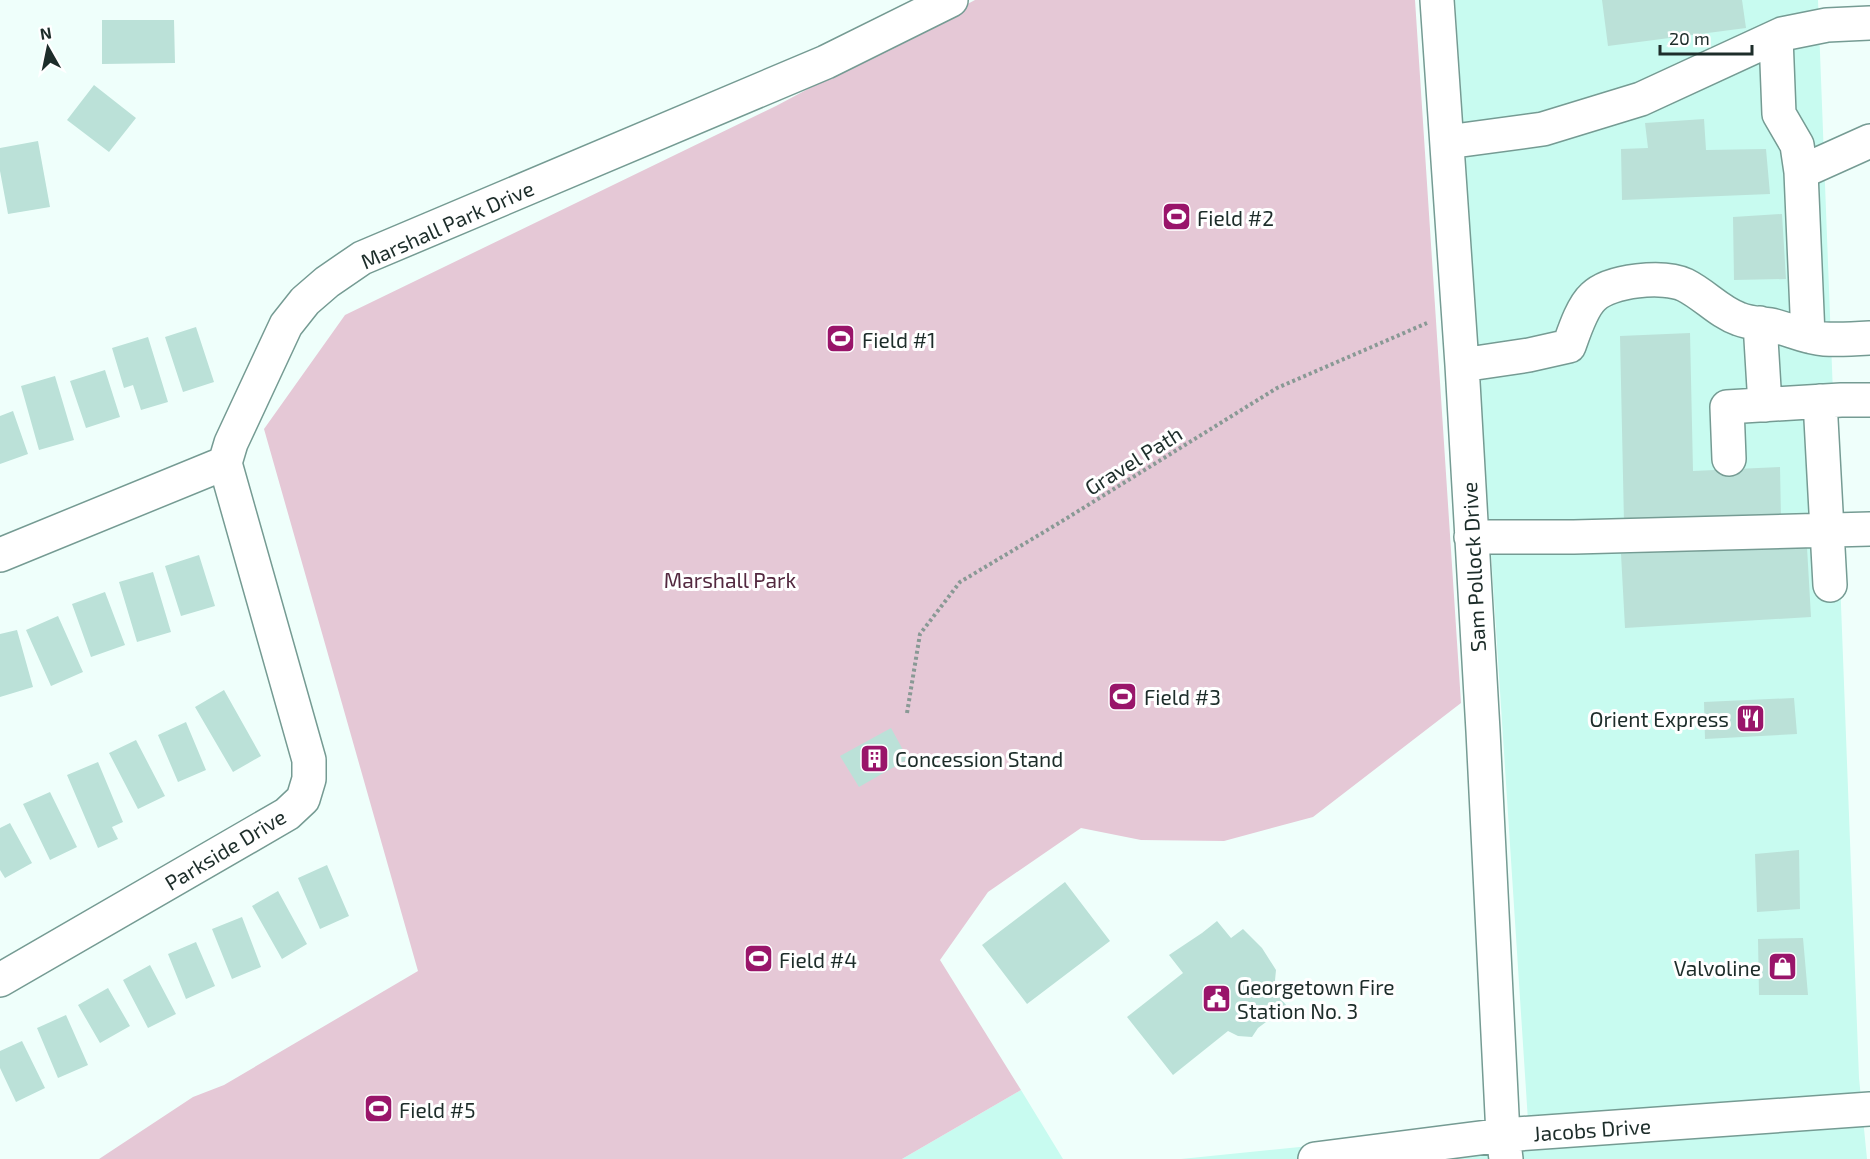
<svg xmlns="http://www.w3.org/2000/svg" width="1870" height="1159" font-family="'Exo 2',sans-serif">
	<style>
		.built { fill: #c8fbf0 }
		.green { fill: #e5c8d6 }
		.building { fill: #bbe1d8 }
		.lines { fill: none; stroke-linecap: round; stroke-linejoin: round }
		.minor-casing { stroke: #759b93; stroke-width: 36 }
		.path { stroke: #899995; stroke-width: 4; stroke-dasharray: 3 3; stroke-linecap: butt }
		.minor { stroke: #fff; stroke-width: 33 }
		.labels { text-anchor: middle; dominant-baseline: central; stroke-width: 6; stroke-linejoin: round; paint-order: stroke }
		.poi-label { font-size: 21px; fill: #1d2d2a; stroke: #fff; text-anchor: start }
		.street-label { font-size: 21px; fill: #1d2d2a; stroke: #fff }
		.park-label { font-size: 21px; fill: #53283f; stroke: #fff }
	</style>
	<rect width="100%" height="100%" fill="#effffb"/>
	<!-- built -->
	<path class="built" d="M1455 0H1818L1859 1078 1867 1159H1181L1468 1130 1528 1121Z
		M1021 1090 1063 1159H902Z"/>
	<!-- green -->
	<path class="green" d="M975 0H1415L1461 703 1313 817 1224 841 1141 840 1081 828 988 892 940 960 1021 1090 902 1159H99L193 1097 224 1085 418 971 264 429 345 315 776 106Z"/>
	<!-- building -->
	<path class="building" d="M1602 0H1742L1746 28 1608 46Z
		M102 20H174L175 63 102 64Z
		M94 85 136 118 109 152 67 120Z
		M1704 119 1706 150 1766 149 1770 194 1622 200 1621 149 1648 148 1645 123Z
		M38 141 50 207 8 214 0 171V148Z
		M1782 214 1786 279 1734 280 1733 217Z
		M196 327 214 382 183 392 165 337Z
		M1690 333 1693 471 1780 467 1781 519 1624 523 1620 336Z
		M148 337 168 402 141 410 133 385 124 388 112 348Z
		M105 370 120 417 86 428 70 381Z
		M55 376 74 440 39 450 21 386Z
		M13 411 28 454 0 464V416Z
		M1807 547 1811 617 1625 628 1621 554Z
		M199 555 215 606 181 616 165 566Z
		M153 572 171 632 137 642 119 582Z
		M105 592 125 645 91 657 72 604Z
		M58 616 83 672 51 686 26 630Z
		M17 630 33 687 0 697V634Z
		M224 690 261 756 233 772 195 707Z
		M1794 698 1797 734 1705 739 1704 702Z
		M186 722 206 770 178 782 158 735Z
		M891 728 908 759 859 787 840 756Z
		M136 740 165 796 138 809 109 753Z
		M98 762 123 822 112 827 118 839 98 848 67 775Z
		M50 792 77 847 50 860 23 804Z
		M10 823 32 863 5 878 0 870V828Z
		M1799 850 1800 909 1757 912 1755 854Z
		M327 865 349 916 320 929 298 878Z
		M1065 882 1110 941 1027 1004 982 945Z
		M278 891 307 944 282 959 252 906Z
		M242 917 261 967 232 979 212 929Z
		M1217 921 1231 938 1243 929 1262 948 1276 970 1274 991 1287 1006 1258 1028 1252 1037 1238 1036 1228 1031 1173 1075 1127 1017 1183 973 1169 955 1202 933Z
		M1803 938 1808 995H1759L1758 939Z
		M196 942 215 986 186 999 168 954Z
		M150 965 176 1014 148 1028 123 980Z
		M108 988 130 1026 100 1043 78 1005Z
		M66 1015 88 1065 58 1078 37 1028Z
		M22 1041 45 1088 16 1102 0 1068V1051Z"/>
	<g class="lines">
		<defs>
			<path id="minor" d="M1437 0 1462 365 1483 731 1503 1135 1506 1159
				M1776 37 1779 114 1797 145 1801 172 1808 336
				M1447 142 1543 129 1641 99 1782 34 1827 25 1870 23
				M1801 172 1870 141
				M1760 323 1765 405
				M1462 365 1529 355 1569 346C1574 332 1582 307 1593 297 1610 280 1664 275 1685 285 1705 295 1719 312 1739 319 1751 324 1764 323 1775 326 1791 330 1807 338 1824 339 1839 340 1855 339 1870 338
				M1820 401 1830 585
				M1729 459 1727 407 1841 400H1870
				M1471 537H1574L1870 529
				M0 555 225 463 231 443 286 325 305 301 327 282 362 258 826 62 951 0
				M0 980 287 814 303 799 309 779V760L225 463
				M1315 1159 1503 1135 1870 1109"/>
		</defs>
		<!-- minor casing -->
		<use href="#minor" class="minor-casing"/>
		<!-- path -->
		<path class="path" d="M907 713 920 634 960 582 1059 523 1277 388 1427 323"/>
		<!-- minor -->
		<use href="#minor" class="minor"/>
	</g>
	<!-- icons -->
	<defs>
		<symbol id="stadium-square" viewBox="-11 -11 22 22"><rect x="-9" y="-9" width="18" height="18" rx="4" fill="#99156a" stroke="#fff"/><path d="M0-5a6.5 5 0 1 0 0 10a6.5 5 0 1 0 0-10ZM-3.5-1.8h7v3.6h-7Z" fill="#fff"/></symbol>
		<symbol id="restaurant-square" viewBox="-11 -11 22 22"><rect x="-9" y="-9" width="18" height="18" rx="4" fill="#99156a" stroke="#fff"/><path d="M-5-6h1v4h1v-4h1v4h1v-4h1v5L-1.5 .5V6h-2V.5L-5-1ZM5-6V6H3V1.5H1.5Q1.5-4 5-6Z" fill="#fff"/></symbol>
		<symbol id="building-square" viewBox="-11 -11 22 22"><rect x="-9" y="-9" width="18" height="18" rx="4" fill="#99156a" stroke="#fff"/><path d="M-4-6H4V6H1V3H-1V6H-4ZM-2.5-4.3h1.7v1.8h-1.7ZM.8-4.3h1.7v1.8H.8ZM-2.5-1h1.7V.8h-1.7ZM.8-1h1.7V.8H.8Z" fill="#fff"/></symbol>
		<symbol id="shop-square" viewBox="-11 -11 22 22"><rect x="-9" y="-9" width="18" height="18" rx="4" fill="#99156a" stroke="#fff"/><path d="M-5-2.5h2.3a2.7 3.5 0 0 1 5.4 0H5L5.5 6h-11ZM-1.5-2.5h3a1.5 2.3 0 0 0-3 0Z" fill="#fff"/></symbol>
		<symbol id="civic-square" viewBox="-11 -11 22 22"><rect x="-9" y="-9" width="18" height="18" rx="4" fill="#99156a" stroke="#fff"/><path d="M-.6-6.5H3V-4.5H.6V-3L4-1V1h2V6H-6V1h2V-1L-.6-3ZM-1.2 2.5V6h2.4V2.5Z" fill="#fff"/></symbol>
	</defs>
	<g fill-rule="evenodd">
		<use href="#stadium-square" x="1160" y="200" width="33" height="33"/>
		<use href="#stadium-square" x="824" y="322" width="33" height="33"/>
		<use href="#stadium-square" x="1106" y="680" width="33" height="33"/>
		<use href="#restaurant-square" x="1734" y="702" width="33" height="33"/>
		<use href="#building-square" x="858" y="742" width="33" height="33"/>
		<use href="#stadium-square" x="742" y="942" width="33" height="33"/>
		<use href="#shop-square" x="1766" y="950" width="33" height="33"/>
		<use href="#civic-square" x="1200" y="982" width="33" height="33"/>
		<use href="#stadium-square" x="362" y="1092" width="33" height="33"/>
	</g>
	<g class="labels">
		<!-- poi labels -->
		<g class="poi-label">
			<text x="1197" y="217">Field #2</text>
			<text x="862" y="339">Field #1</text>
			<text x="1144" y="696">Field #3</text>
			<text x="1729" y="718" text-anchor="end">Orient Express</text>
			<text x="895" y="758">Concession Stand</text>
			<text x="779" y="959">Field #4</text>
			<text x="1761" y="967" text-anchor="end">Valvoline</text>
			<text x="1237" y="986">Georgetown Fire<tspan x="1237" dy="24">Station No. 3</tspan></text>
			<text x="399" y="1109">Field #5</text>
		</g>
		<!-- street labels -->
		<g class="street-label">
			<text transform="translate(447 224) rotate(-24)">Marshall Park Drive</text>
			<text transform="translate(1133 460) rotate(-32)">Gravel Path</text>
			<text transform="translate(1473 567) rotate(-93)">Sam Pollock Drive</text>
			<text transform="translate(225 849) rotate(-31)">Parkside Drive</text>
			<text transform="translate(1592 1129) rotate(-4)">Jacobs Drive</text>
		</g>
		<!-- park labels -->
		<g class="park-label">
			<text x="730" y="579">Marshall Park</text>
		</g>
	</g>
	<!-- north arrow -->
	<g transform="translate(48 48) rotate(351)" stroke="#ffffff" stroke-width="4.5" paint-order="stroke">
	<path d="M0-4.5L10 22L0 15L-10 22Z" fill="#1d2d2a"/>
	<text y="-9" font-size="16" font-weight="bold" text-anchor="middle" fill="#1d2d2a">N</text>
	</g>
	<!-- scale -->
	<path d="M1660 45v9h92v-9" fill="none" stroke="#1d2d2a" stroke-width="3"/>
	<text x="1669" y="45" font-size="18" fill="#1d2d2a" stroke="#ffffff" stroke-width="4.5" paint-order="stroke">20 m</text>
</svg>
